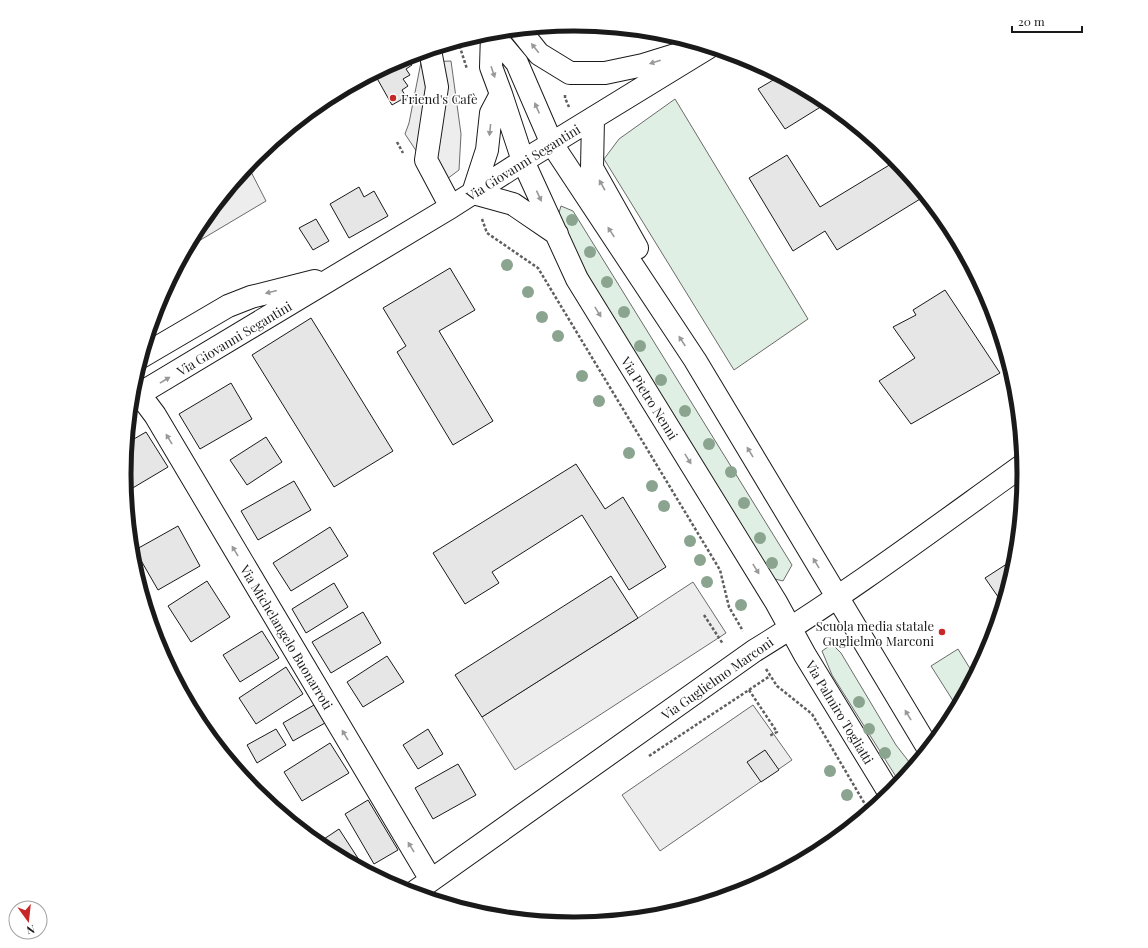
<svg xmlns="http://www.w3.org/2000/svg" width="1148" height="948" font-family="'Playfair Display',serif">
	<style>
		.green { fill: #e0efe3; stroke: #6a6a6a }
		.parking { fill: #ededed; stroke: #6a6a6a }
		.building { fill: #e6e6e6; stroke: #1a1a1a }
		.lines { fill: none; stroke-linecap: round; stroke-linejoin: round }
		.minor-casing { stroke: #1a1a1a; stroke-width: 24 }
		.path { stroke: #5f5f5f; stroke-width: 2.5; stroke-dasharray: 3 2; stroke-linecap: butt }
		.minor { stroke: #fff; stroke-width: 22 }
		.tree { fill: #8aa48f }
		.oneway { fill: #989898 }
		.poi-dot { fill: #c62828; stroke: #fff; stroke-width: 1.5 }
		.labels { text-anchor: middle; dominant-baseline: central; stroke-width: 3; stroke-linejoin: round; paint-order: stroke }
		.poi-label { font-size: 13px; fill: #1a1a1a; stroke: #fff; text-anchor: start }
		.street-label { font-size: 13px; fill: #1a1a1a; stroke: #fff }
		.rim { fill: none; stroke: #1a1a1a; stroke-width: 5 }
	</style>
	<rect width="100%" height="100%" fill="#fff"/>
	<!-- green -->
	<path class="green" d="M675 99 808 319 734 370 604 159 619 139Z
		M561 206 573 211 792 565 783 581 771 578 574 252 557 219Z
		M832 644 841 653 896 745 913 767 900 783 832 675 822 651Z
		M958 649 974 675 957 707 931 666Z"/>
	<!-- parking -->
	<path class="parking" d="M451 61 461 134 459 170 439 185 405 134 409 123 421 62Z
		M248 166 266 201 187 248 200 224Z
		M693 582 726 633 515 770 482 717 638 618Z
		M753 705 792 760 660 851 622 795Z"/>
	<!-- building -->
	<path class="building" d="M407 57 412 65 406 69 410 75 403 79 408 86 402 90 406 97 392 105 374 73Z
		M780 76 824 100 827 103 785 129 758 89Z
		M787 155 820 207 896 161 925 196 837 250 825 231 793 251 749 178Z
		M359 187 364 197 374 191 388 216 349 238 330 204Z
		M316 219 329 241 313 250 299 228Z
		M450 268 475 310 439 331 493 421 453 445 397 352 406 346 383 308Z
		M945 290 1000 373 911 424 879 381 915 358 893 327 916 315 913 310Z
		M311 318 393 451 334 487 252 355Z
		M231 383 252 419 200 449 179 414Z
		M146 432 168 467 126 492 124 474 127 443Z
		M266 437 282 462 247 485 230 460Z
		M576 464 605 509 623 497 666 567 629 590 582 515 492 572 499 583 465 604 433 553Z
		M294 481 311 510 258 540 241 511Z
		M178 526 200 566 158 590 135 550Z
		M330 527 348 556 291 591 273 563Z
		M1016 558 1015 562 1003 604 985 578Z
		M611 576 638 618 482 717 455 675Z
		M207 581 230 617 191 642 168 606Z
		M334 583 348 607 306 633 292 609Z
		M363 612 381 643 331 673 312 642Z
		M262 631 279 658 240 682 223 655Z
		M387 656 404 682 363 707 347 682Z
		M286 667 303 694 256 724 239 698Z
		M314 705 325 723 293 741 283 723Z
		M276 729 286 745 257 763 247 745Z
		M428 729 443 754 418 769 403 745Z
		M330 743 349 773 302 801 284 772Z
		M765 750 779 770 761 782 747 762Z
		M458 764 476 795 433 819 415 788Z
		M368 800 398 850 374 864 345 814Z
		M339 829 365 869 364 870 324 848 318 843Z"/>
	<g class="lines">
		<defs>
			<path id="minor" d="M519 29 539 54 570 73H605L643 65 685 52
				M491 32 517 63 552 144 695 360 928 748
				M492 33 491 67 501 94 523 161 577 279 776 602 805 655 890 794
				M430 50 437 87 426 160 451 207
				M593 119 592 168 637 248
				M473 193 487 150 491 113 501 94
				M473 193 513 204 557 234
				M141 357 228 306 251 297 315 281
				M140 395 155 415 431 880
				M131 399 451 207 523 161 709 47
				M413 893 754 651C847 594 935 528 1023 465"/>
		</defs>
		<!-- minor casing -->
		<use href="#minor" class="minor-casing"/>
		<!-- path -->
		<path class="path" d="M458 41 467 69
			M565 95V98L569 107
			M397 142 403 153
			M482 219 487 233 538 268 720 570 729 607 743 631
			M704 615 723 644
			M766 669 777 686 812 714 869 811
			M749 690 777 732 769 736
			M649 756 770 676"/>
		<!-- minor -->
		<use href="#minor" class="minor"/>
	</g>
	<!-- trees -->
	<g class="tree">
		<circle cx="572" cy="220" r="6"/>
		<circle cx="590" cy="252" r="6"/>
		<circle cx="507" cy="265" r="6"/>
		<circle cx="607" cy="282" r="6"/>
		<circle cx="528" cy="292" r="6"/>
		<circle cx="624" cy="312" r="6"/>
		<circle cx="542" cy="317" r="6"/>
		<circle cx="558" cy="336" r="6"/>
		<circle cx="640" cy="346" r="6"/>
		<circle cx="582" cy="376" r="6"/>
		<circle cx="661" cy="380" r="6"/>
		<circle cx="599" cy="401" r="6"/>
		<circle cx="685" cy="411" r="6"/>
		<circle cx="709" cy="444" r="6"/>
		<circle cx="629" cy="453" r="6"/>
		<circle cx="731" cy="472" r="6"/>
		<circle cx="652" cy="486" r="6"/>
		<circle cx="744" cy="503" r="6"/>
		<circle cx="664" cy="506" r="6"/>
		<circle cx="760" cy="538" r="6"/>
		<circle cx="690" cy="541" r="6"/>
		<circle cx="700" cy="560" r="6"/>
		<circle cx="772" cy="563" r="6"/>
		<circle cx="707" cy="582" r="6"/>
		<circle cx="741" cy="605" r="6"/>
		<circle cx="859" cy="702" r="6"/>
		<circle cx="869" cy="729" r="6"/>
		<circle cx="885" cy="753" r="6"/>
		<circle cx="830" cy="771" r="6"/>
		<circle cx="847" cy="795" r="6"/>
	</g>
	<!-- one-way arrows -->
	<defs><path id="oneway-solid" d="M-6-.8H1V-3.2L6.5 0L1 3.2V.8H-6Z"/></defs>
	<g class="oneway">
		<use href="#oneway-solid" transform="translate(535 48) rotate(-129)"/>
		<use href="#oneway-solid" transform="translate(655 62) rotate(163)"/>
		<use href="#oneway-solid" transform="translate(493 72) rotate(71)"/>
		<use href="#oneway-solid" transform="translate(537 108) rotate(-114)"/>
		<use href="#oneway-solid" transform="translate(490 130) rotate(96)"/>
		<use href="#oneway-solid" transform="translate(602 185) rotate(-119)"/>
		<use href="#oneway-solid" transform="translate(539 196) rotate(65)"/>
		<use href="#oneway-solid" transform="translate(611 232) rotate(-123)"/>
		<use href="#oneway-solid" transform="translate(271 292) rotate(166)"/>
		<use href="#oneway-solid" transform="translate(598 312) rotate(58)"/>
		<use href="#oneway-solid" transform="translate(682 341) rotate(-123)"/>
		<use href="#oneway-solid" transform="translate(165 380) rotate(-31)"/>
		<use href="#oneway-solid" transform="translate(169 439) rotate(-121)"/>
		<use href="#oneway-solid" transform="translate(750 452) rotate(-121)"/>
		<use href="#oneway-solid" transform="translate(688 459) rotate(58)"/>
		<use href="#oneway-solid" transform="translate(235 551) rotate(-121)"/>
		<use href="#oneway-solid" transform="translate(816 563) rotate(-121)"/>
		<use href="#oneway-solid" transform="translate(756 569) rotate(58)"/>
		<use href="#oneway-solid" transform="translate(908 715) rotate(-121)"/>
		<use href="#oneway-solid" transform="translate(345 735) rotate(-121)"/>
		<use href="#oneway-solid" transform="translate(411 847) rotate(-121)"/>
	</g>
	<!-- markers -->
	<g class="poi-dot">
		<circle cx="393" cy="98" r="4"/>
		<circle cx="942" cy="632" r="4"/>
	</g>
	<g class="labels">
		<!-- poi labels -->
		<g class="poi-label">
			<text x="401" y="98">Friend's Cafè</text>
			<text x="934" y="625" text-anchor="end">Scuola media statale<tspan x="934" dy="15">Guglielmo Marconi</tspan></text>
		</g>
		<!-- street labels -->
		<g class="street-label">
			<text transform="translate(523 162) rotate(-32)">Via Giovanni Segantini</text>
			<text transform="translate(234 338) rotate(-31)">Via Giovanni Segantini</text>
			<text transform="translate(650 398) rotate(58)">Via Pietro Nenni</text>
			<text transform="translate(287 637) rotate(59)">Via Michelangelo Buonarroti</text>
			<text transform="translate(717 678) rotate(-35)">Via Guglielmo Marconi</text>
			<text transform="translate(840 712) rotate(59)">Via Palmiro Togliatti</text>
		</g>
	</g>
	<!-- crop -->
	<path d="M0 0H1148V948H0ZM131 474a443 443 0 1 1 886 0a443 443 0 1 1-886 0Z" fill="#fff" fill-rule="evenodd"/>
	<path class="rim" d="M131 474a443 443 0 1 1 886 0a443 443 0 1 1-886 0Z"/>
	<!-- north arrow -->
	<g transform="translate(28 920) rotate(165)"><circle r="19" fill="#ffffff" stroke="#a3a3a3"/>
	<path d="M0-3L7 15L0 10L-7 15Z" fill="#c62828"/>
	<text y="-6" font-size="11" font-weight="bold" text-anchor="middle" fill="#1a1a1a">N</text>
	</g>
	<!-- scale -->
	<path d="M1012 26v6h70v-6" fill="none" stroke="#1a1a1a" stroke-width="2"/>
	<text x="1018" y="26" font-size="12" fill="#1a1a1a" stroke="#ffffff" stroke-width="3" paint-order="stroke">20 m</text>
</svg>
